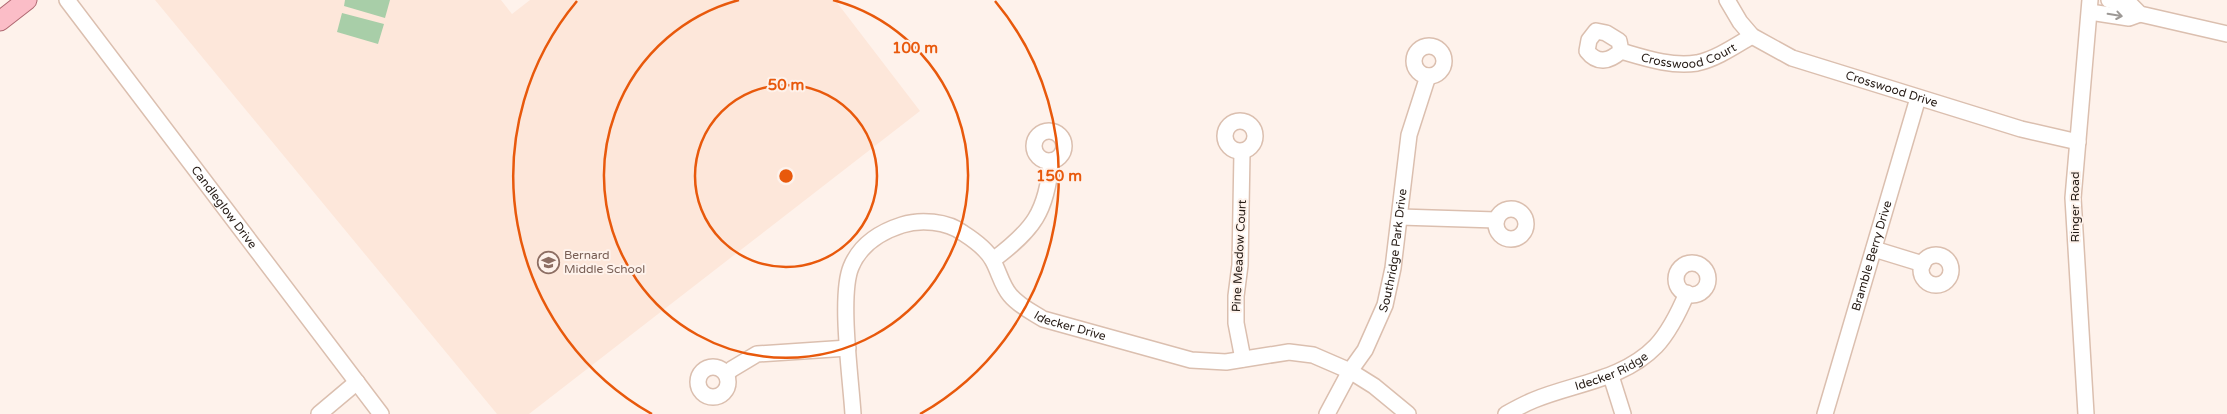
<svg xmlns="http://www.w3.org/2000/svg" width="2227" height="414" font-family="'Varela Round',sans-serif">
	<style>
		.built { fill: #fde7da }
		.green { fill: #a8cea8 }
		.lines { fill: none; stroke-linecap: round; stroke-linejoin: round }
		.minor-casing { stroke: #dbbfaf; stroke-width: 18 }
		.major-casing { stroke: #af6871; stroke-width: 21 }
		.minor { stroke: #fff; stroke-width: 15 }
		.major { stroke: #fbbdc7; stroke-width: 19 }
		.oneway { stroke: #9d9996 }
		.ring { fill: none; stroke: #e8590c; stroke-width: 2.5 }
		.labels { text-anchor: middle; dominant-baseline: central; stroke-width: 4; stroke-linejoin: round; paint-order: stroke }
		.street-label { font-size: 12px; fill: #261c16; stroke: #fef2eb }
		.education-label { font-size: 12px; fill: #785e54; stroke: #fef2eb; text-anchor: start }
		.centre { fill: #e8590c; stroke: #fef2eb; stroke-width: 2.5 }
		.ring-label { font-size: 15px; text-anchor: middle; font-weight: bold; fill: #e8590c; stroke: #fef2eb; stroke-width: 4; stroke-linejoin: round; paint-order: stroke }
	</style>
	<rect width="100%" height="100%" fill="#fef2eb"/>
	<!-- built -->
	<path class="built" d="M155 0H501L512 14 530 0H835L920 111 529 414H497Z"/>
	<!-- green -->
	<path class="green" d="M345 0H390L385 18 344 6Z
		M342 13 384 24 378 44 337 32Z"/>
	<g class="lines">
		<defs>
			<g id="minor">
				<path id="s1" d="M67 0 381 414"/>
				<path id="s2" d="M1727 0 1740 22 1752 36 1792 58 2021 129 2078 142"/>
				<path d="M2109 0 2131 5 2140 14 2227 34"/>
				<path d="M2090 12 2129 18 2140 14"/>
				<circle cx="1429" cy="61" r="15"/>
				<path id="s3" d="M1621 51C1609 62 1597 64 1587 51L1589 40 1596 31 1606 33 1619 41 1621 51C1645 58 1671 67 1697 63 1716 59 1735 46 1752 36"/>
				<circle cx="1240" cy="136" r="15"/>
				<circle cx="1049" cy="146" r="15"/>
				<path d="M1242 152 1240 265 1236 296V323L1243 359"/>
				<circle cx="1511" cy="224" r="15"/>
				<path d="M1400 217 1496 220"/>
				<path d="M1874 249 1923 264"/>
				<circle cx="1936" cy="270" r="15"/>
				<path d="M993 260C1033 230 1047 212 1051 161"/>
				<circle cx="1692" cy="279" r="16"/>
				<circle cx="713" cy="382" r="15"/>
				<path d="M726 374 732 369 757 354 848 348"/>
				<path d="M1611 376 1623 414"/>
				<path d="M319 414 357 382"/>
				<path id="s4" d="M853 414C851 380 839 296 851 267 860 245 880 232 902 225 920 219 947 221 963 233 974 240 987 249 993 261 999 272 1002 286 1010 295 1019 306 1032 312 1043 319L1191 360 1226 362 1289 352 1313 355 1350 371 1374 386 1408 414"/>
				<path id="s5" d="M1327 414 1350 371 1365 350 1385 305 1393 268 1409 135 1428 76"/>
				<path id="s6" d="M1506 414C1515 409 1524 404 1534 400 1575 383 1623 380 1656 346 1670 331 1679 312 1687 293"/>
				<path id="s7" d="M1825 414 1918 98"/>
				<path d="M2086 414 2073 198 2090 0"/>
			</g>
			<path id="major" d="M0 21 27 0"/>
		</defs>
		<!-- minor casing -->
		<use href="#minor" class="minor-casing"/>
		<!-- major casing -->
		<use href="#major" class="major-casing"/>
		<!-- minor -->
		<use href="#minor" class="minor"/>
		<!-- major -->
		<use href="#major" class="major"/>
	</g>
	<!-- one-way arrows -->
	<defs><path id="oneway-shaft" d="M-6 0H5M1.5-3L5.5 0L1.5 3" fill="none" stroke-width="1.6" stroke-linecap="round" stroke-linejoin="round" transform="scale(1.25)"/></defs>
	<use class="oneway" href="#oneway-shaft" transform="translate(2115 15) rotate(9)"/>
	<!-- distance rings -->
	<g class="ring">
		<circle cx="786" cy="176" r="91"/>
		<path d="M833 0A182 182 0 1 1 739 0"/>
		<path d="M652 414A273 273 0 0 1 577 1M995 1A273 273 0 0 1 920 414"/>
	</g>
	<!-- icons -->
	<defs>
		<symbol id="school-ring" viewBox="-11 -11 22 22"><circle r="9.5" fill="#fef2eb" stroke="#8d6e63" stroke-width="1.5"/><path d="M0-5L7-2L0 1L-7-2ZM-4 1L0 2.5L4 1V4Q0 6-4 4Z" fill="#8d6e63"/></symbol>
	</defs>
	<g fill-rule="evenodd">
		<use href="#school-ring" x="536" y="250" width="25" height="25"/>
	</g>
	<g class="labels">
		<!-- street labels -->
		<g class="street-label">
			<text stroke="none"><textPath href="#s3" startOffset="168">Crosswood Court</textPath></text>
			<text stroke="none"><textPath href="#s2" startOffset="194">Crosswood Drive</textPath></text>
			<text stroke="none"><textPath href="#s1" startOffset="260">Candleglow Drive</textPath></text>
			<text transform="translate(2075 207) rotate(-90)">Ringer Road</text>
			<text stroke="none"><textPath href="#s5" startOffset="179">Southridge Park Drive</textPath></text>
			<text transform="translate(1239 256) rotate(-87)">Pine Meadow Court</text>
			<text stroke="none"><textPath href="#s7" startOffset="165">Bramble Berry Drive</textPath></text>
			<text stroke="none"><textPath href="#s4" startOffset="428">Idecker Drive</textPath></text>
			<text stroke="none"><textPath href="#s6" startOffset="114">Idecker Ridge</textPath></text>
		</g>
		<!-- education labels -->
		<g class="education-label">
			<text x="564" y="255">Bernard<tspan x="564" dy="14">Middle School</tspan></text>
		</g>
	</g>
	<circle cx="786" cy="176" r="8" class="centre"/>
	<g class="ring-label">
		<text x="915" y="53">100 m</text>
		<text x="786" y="90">50 m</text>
		<text x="1059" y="181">150 m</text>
	</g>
</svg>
